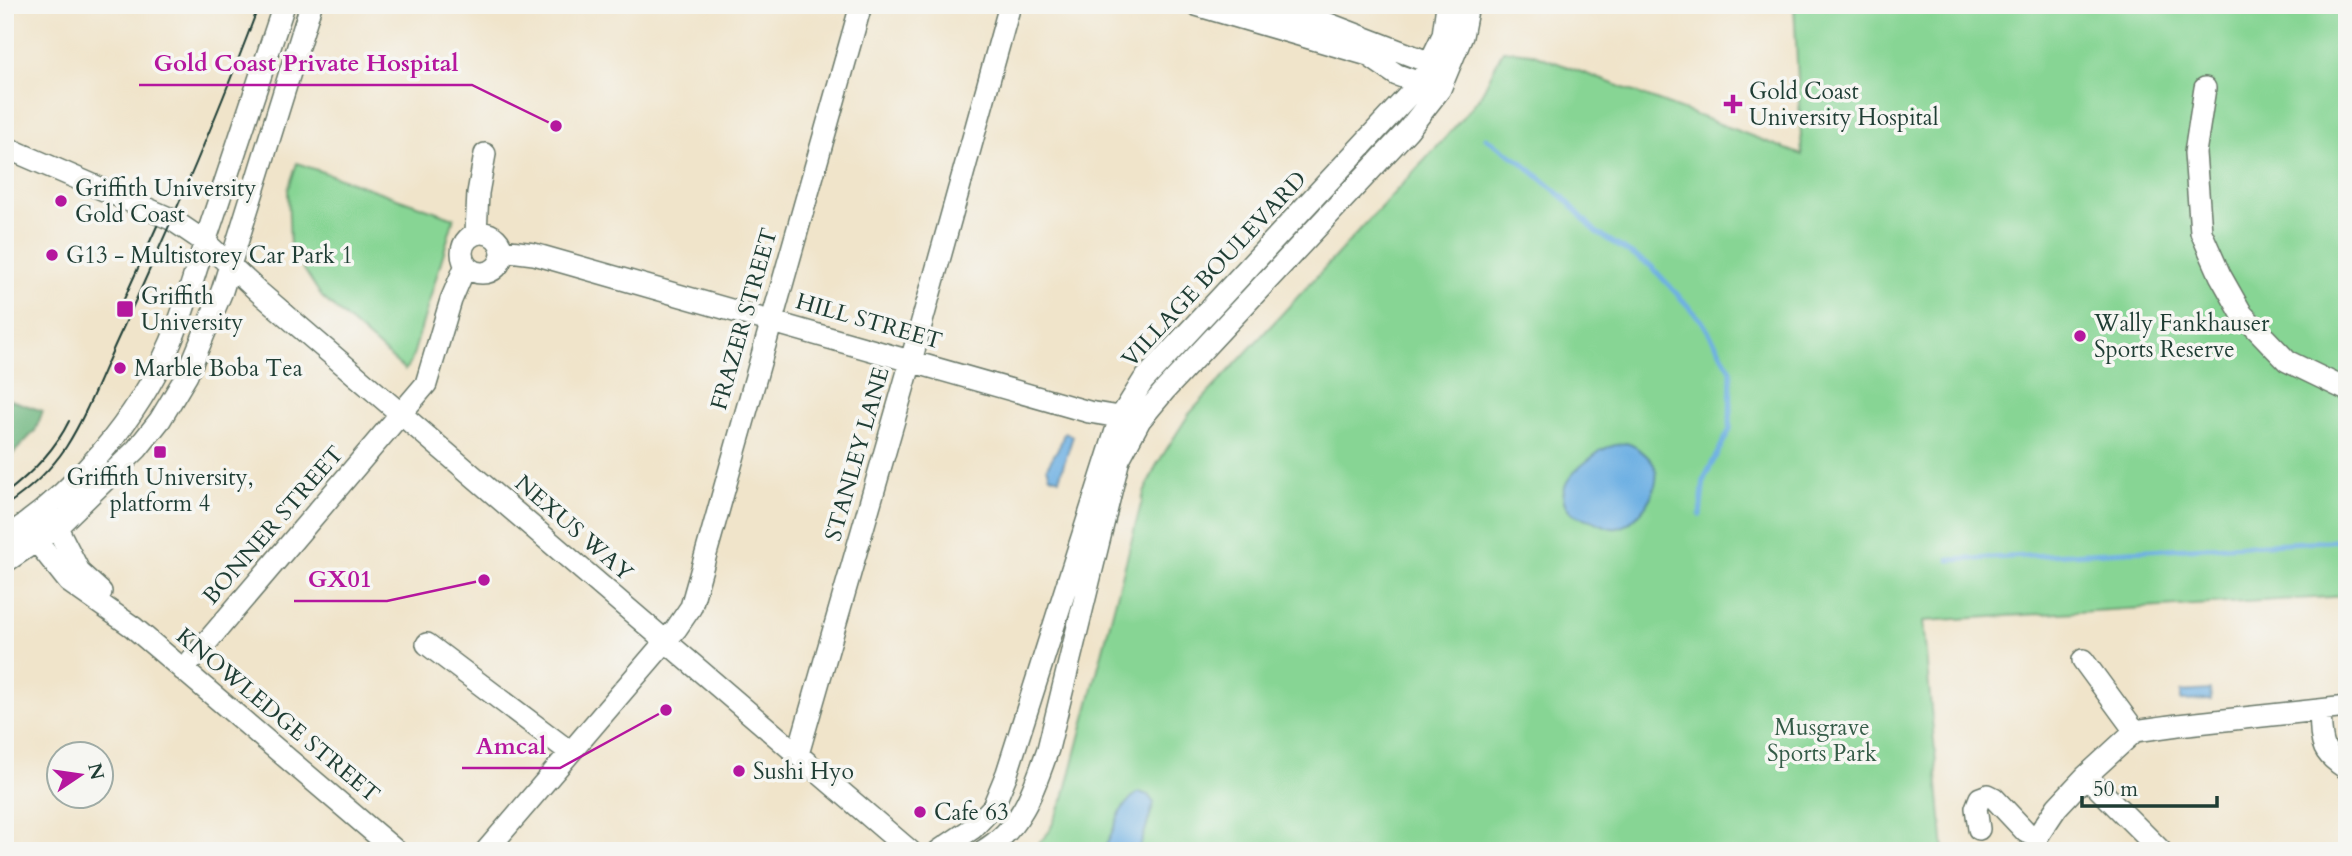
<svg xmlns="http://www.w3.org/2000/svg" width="2352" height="856" font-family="Cardo,serif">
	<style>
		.green { fill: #87d594; stroke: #538964; stroke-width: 2 }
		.forest { fill: #6db67e; stroke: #467a59; stroke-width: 2 }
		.water { fill: #6eb0e3; stroke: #46768c; stroke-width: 2 }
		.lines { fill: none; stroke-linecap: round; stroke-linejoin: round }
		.stream { stroke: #6eb0e3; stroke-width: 5 }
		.minor-casing { stroke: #687768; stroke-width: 24 }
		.minor { stroke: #fff; stroke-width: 21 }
		.tram { stroke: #1f3d34; stroke-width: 2 }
		.poi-dot { fill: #b5179e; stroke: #f6f6f2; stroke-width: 2.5 }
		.labels { text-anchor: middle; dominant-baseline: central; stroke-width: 7; stroke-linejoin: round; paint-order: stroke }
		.poi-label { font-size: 23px; fill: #1f3d34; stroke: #f6f6f2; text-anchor: start }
		.street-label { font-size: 23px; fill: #1f3d34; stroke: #f6f6f2 }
		.park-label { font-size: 23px; fill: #345b47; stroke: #f6f6f2 }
		.leader { fill: none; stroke: #b5179e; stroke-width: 2.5 }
		.callout-dot { fill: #b5179e; stroke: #f6f6f2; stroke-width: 2.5 }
		.callout-label { font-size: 24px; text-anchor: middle; font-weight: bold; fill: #b5179e; stroke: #f6f6f2; stroke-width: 7; stroke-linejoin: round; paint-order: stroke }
	</style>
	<rect width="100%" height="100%" fill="#f6f6f2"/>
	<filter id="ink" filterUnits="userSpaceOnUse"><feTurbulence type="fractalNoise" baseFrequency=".0143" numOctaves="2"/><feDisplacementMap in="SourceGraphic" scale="14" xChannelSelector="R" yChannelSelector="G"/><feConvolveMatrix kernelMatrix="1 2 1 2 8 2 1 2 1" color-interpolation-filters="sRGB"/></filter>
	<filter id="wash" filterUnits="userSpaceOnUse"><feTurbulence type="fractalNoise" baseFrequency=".00686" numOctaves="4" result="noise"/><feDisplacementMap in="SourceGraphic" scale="28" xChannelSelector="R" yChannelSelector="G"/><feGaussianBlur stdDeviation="1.57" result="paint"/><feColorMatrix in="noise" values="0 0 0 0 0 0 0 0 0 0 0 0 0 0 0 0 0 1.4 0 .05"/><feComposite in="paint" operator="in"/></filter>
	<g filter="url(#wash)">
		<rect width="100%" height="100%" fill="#f0e4ca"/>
		<!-- green -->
		<path class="green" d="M1794 5H2347V596L1923 621 1944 851H1032L1049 832 1064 798 1144 493 1156 466 1189 414 1446 137 1480 97 1503 50 1531 53 1802 155Z
			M297 163 454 218 411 362 405 370 322 297 290 248 288 190Z"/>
		<!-- forest -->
		<path class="forest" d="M5 398 43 411 35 431 5 462Z"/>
		<!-- water -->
		<path class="water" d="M1064 433 1073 436 1059 479 1050 476 1047 467 1060 445Z
			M1626 443C1637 446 1654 459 1656 471 1660 491 1637 525 1617 528 1607 530 1596 520 1587 519 1569 516 1558 502 1566 484 1571 472 1590 459 1600 451 1608 446 1617 445 1626 443Z
			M2210 690 2211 700 2181 701V692Z
			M1139 792 1148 795 1154 803 1140 847 1141 851H1101C1120 828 1111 812 1139 792Z"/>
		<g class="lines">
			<!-- stream -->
			<path class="stream" d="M1486 138 1520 161 1563 197 1596 232 1651 266 1702 321 1731 370 1730 429 1704 479 1700 515
				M1949 560 2347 540"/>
		</g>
	</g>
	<g filter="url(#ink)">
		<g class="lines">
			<defs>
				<path id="minor" d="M1196 5 1368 55 1397 75 1431 87
					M1269 5 1316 19 1441 67
					M2205 88 2195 153 2201 232 2220 275 2242 314 2287 361 2347 390
					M5 147 171 219 205 242 260 293 910 851
					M462 253a20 20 0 1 1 40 0a20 20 0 1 1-40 0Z
					M476 233 478 193 485 154
					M502 250 534 254 1089 412 1132 419
					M50 514 80 573 101 592
					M30 533 69 582 133 627 396 851
					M5 538C76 492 137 420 171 342 185 309 194 275 205 242 232 163 258 84 284 5
					M5 562 57 527 137 449 160 420 187 375 222 291 311 5
					M427 644 570 752
					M2083 660 2135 731
					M183 670 426 384 451 300 466 265
					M2320 710C2322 741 2318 751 2347 769
					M798 754 911 361 1010 5
					M2086 776 2161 851
					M1979 829 1976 808 1980 798 1988 795 1994 798 2026 832 2037 837
					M486 851 676 629 691 607 861 5
					M939 851 973 828 993 807 1007 773 1120 418 1143 381 1420 83 1443 35 1447 5
					M983 851C1022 828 1034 789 1048 749L1119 459 1140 420 1165 390 1408 130 1440 89 1462 36 1468 5
					M2036 851 2037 837 2057 807 2086 776 2135 731 2178 725 2347 707"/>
			</defs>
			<!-- minor casing -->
			<use href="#minor" class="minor-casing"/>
			<!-- minor -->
			<use href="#minor" class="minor"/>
			<!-- tram -->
			<path class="tram" d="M115 319 157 226
				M5 494C31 474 55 450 69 421
				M5 506C29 490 50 471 66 447 89 411 104 367 123 328 172 222 218 115 259 5"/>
		</g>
	</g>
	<!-- markers -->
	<g class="poi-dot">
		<path d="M1729.5 93.5h7v7h7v7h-7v7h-7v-7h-7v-7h7z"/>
		<circle cx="61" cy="201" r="7"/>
		<circle cx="52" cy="255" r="7"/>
		<rect x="116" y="300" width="18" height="18" rx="3.5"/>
		<circle cx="2080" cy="336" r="7"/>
		<circle cx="120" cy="368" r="7"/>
		<rect x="153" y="445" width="14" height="14" rx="3.5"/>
		<circle cx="739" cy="771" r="7"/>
		<circle cx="920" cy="812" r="7"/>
	</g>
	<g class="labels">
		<!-- poi labels -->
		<g class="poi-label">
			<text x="1749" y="91">Gold Coast<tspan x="1749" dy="26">University Hospital</tspan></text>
			<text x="75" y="188">Griffith University<tspan x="75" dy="26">Gold Coast</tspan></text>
			<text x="66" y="255">G13 - Multistorey Car Park 1</text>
			<text x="141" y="296">Griffith<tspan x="141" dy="26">University</tspan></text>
			<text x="2094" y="323">Wally Fankhauser<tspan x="2094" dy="26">Sports Reserve</tspan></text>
			<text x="134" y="368">Marble Boba Tea</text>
			<text x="160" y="477" text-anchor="middle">Griffith University,<tspan x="160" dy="26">platform 4</tspan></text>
			<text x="753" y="771">Sushi Hyo</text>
			<text x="934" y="812">Cafe 63</text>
		</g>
		<!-- street labels -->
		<g class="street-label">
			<text transform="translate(1214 269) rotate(-47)">VILLAGE BOULEVARD</text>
			<text transform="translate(744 319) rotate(-74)">FRAZER STREET</text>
			<text transform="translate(869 321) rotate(16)">HILL STREET</text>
			<text transform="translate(857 454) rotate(-74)">STANLEY LANE</text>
			<text transform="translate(273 525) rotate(-49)">BONNER STREET</text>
			<text transform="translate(574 528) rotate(41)">NEXUS WAY</text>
			<text transform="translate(278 715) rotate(40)">KNOWLEDGE STREET</text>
		</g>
		<!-- park labels -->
		<g class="park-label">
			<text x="1822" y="727">Musgrave<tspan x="1822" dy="26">Sports Park</tspan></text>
		</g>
	</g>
	<!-- callouts -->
	<path class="leader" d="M556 126L472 85H139M484 580L387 601H294M666 710L560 768H462"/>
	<g class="callout-dot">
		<circle cx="556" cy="126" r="7"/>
		<circle cx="484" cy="580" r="7"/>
		<circle cx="666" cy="710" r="7"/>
	</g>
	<g class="callout-label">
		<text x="306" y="71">Gold Coast Private Hospital</text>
		<text x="340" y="587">GX01</text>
		<text x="511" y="754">Amcal</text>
	</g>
	<!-- margin -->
	<rect width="2352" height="856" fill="none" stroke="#f6f6f2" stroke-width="28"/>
	<!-- north arrow -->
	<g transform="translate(80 775) rotate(77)"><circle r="33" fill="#f6f6f2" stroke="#a0aca6" stroke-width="2"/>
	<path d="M0-5L12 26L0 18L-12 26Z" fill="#b5179e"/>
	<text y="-10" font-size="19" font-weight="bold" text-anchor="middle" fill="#1f3d34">N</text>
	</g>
	<!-- scale -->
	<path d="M2082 796v10h135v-10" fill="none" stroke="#1f3d34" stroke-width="3.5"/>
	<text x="2093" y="796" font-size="21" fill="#1f3d34" stroke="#f6f6f2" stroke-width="5" paint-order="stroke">50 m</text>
</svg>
